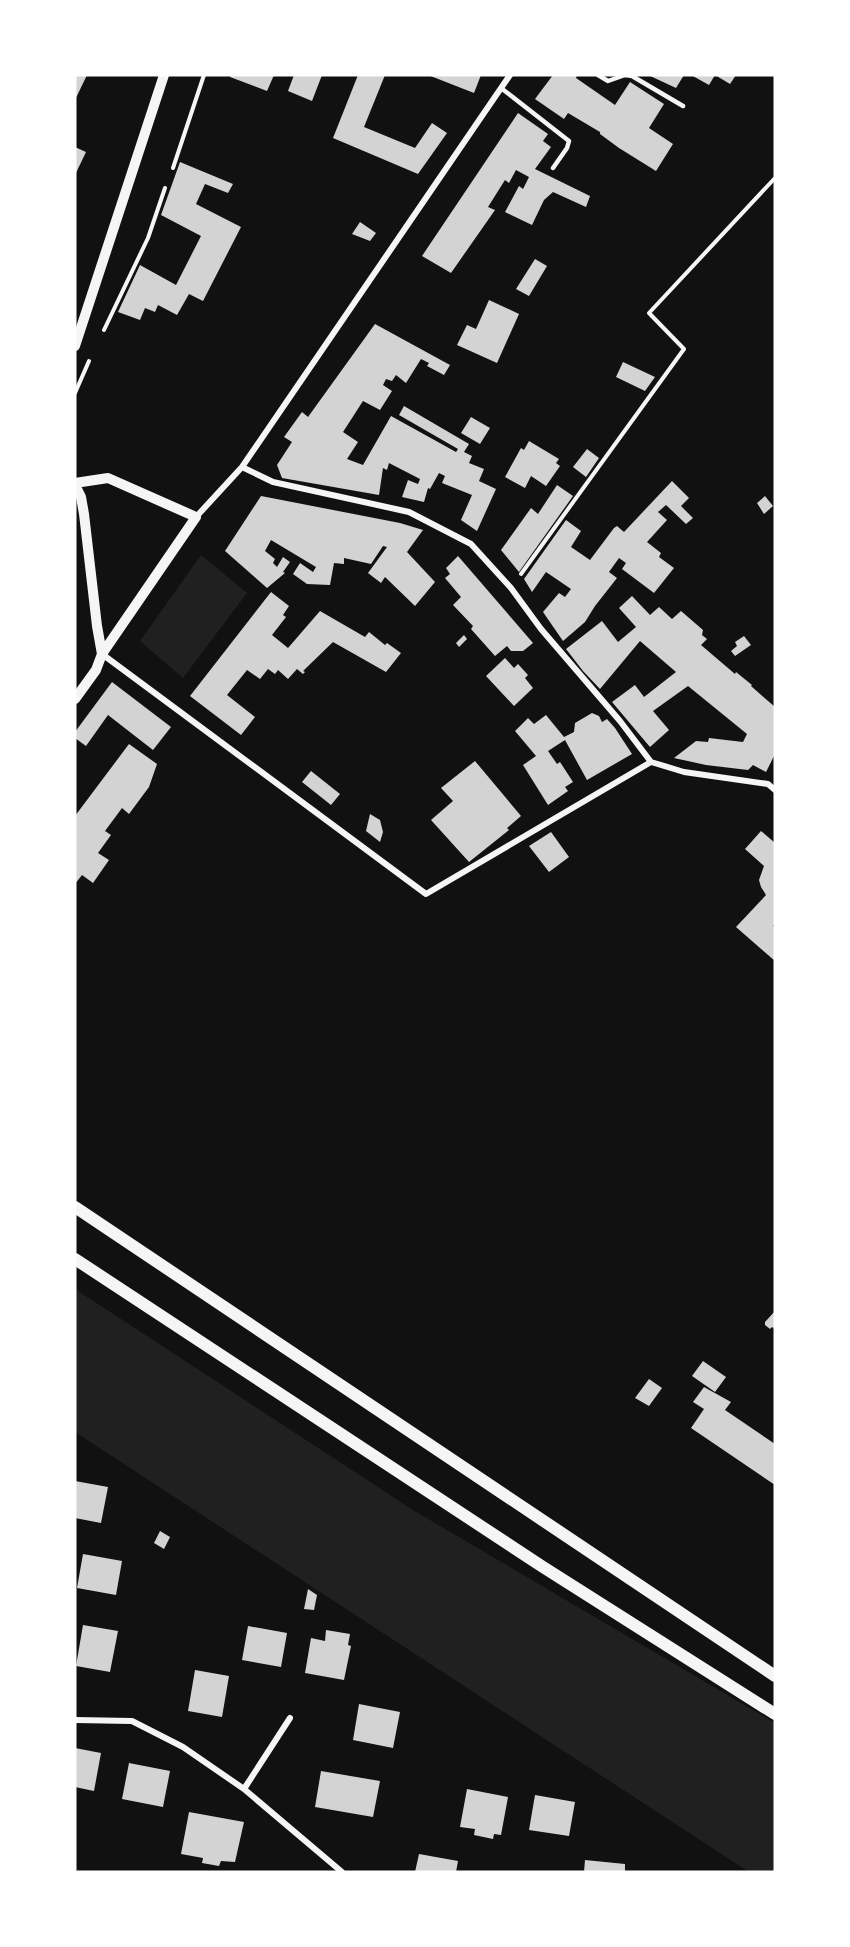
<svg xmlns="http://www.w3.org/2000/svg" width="850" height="1947" font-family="Bitter,serif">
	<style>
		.green { fill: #202020 }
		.building { fill: #d3d3d3 }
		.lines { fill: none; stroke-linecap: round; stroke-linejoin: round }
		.path { stroke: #f5f5f5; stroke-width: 4 }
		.service { stroke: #f5f5f5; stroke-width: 4.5 }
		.minor { stroke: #f5f5f5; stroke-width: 6 }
		.tertiary { stroke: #f5f5f5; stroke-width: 10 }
		.secondary { stroke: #f5f5f5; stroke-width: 12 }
	</style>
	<rect width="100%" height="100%" fill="#111"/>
	<!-- green -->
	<path class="green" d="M201 555 247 593 183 678 140 641Z
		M75 1289 413 1510 775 1723V1872H749L75 1432Z"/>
	<!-- building -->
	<path class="building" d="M75 75H87L75 100Z
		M231 75H274L267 91 230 77Z
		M294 75H322L312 101 288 91Z
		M358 75H385L364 127 415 148 432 123 447 133 418 174 333 138Z
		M428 75H481L474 93Z
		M553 75H577L576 78 615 105 630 82 664 104 649 128 673 144 656 171 619 148 600 134V132L568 113 564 119 535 99Z
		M648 75H684L676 88Z
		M691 75H736L730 84 715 75 709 85Z
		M518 113 548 134 543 141 551 147 535 169 590 196 586 207 553 192 544 200 532 225 505 212 519 186 523 189 529 177 516 170 509 183 505 180 488 207 495 210 451 273 422 256Z
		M75 147 86 152 75 175Z
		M180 162 233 184 228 193 205 184 196 204 241 227 203 301 189 294 177 315 158 305 155 312 145 308 140 320 118 312 140 265 176 285 201 236 161 215Z
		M360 222 376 233 370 241 352 234Z
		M535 259 547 266 529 296 516 289Z
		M489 300 519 314 497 363 457 345 467 325 476 329Z
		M375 324 450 365 444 375 427 366 429 363 421 359 406 383 396 375 392 381 386 379 383 385 392 391 380 410 363 401 343 432 358 442 347 459 363 465 391 416 456 452 458 449 399 415 404 406 469 444 464 452 472 456 469 463 484 469 479 481 496 489 477 531 461 520 472 495 442 483 445 476 439 473 430 489 428 488 424 502 402 497 408 480 418 484 420 479 389 463 387 470 383 468 379 495 282 478 277 465 292 442 284 437 302 412 308 417Z
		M623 362 655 377 645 391 616 377Z
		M471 417 490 428 480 444 461 433Z
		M529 441 559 459 556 463 560 466 546 486 531 476 525 488 505 477 521 448 524 450Z
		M587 449 599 458 586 477 573 467Z
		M672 481 689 498 681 506 693 518 686 524 666 505 658 512 667 520 647 542 661 553 659 557 674 568 654 593 622 569 626 563 619 558 609 572 617 578 595 606 585 622 563 641 543 612 559 593 565 597 571 589 546 572 532 592 524 579 566 520 581 531 571 547 590 560 614 528 617 526 624 532Z
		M557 485 573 496 519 572 501 550 531 508 538 514Z
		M261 496 400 523 423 530 407 552 435 582 415 606 385 577 381 583 368 573 387 547 383 546 371 564 344 558V564L334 563 330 585 307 584 293 574 300 563 313 572 316 567 271 540 265 551 275 559 273 563 277 567 283 557 290 562 283 572 285 573 267 588 225 551Z
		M765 496 773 506 764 514 757 503Z
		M458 556 533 643 523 651H511L507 646 495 656 471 629 473 626 453 605 461 597 445 578 450 574 446 568Z
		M271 592 289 606 283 615 286 617 272 635 288 648 320 611 365 637 369 632 385 645 387 643 401 653 386 672 333 642 303 671 305 672 303 674 297 669 288 679 278 670 275 674 268 669 260 679 247 670 227 695 255 717 241 735 190 696Z
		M632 596 650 615 659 607 672 619 681 611 703 630 702 635 707 639 701 645 735 674 736 672 752 685 751 686 775 707V754L766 772 753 765 748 770 706 765 674 758 696 741 708 742 709 738 743 742 747 734 688 686 653 711 669 730 650 747 612 702 635 685 644 697 676 672 640 641 600 689 583 671 566 649 602 621 618 642 636 627 619 608Z
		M464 635 467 639 459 647 456 643Z
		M744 636 751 645 735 656 731 651 737 646 735 642Z
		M505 658 514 668 518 664 528 675 525 678 533 688 514 706 486 676Z
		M112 682 171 727 153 750 108 715 86 746 75 738V732Z
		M592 713 599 716 602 722 607 719 615 728 632 754 587 780 565 740 548 751 557 764 560 762 573 782 565 787 568 791 548 805 523 765 536 756 515 731 528 718 534 724 546 715 564 737 574 732 575 723Z
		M129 744 157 764 149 787 129 814 122 808 105 831 111 835 98 853 109 860 93 883 82 875 75 884V816Z
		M475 761 521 816 507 828 509 830 469 862 431 820 453 801 441 788Z
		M311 771 340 794 331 805 302 782Z
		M370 814 380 820 383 832 380 842 366 831Z
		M761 831 775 843V924L773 926 775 927V961L736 927 766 895 761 887 759 880 764 866 745 849Z
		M551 832 569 857 549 872 529 846Z
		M775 1311V1329L772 1327 770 1329 765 1325V1322Z
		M703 1361 726 1377 715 1392 692 1376Z
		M649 1379 662 1388 649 1406 635 1398Z
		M704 1387 731 1402 725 1410 775 1444V1485L691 1428 704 1409 693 1402Z
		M75 1481 108 1487 101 1523 75 1518Z
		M160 1531 170 1537 164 1549 154 1543Z
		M83 1554 122 1561 116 1595 77 1588Z
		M308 1589 317 1595 314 1610 304 1609Z
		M83 1625 118 1631 110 1672 76 1666Z
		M248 1626 287 1633 281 1667 242 1660Z
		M326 1630 350 1634 348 1645 351 1646 344 1680 305 1673 311 1638 325 1641Z
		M195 1670 229 1676 222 1717 188 1711Z
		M359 1704 400 1712 393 1748 353 1740Z
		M75 1748 101 1753 94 1791 75 1787Z
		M129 1763 170 1771 163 1807 122 1799Z
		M321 1771 380 1781 373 1817 315 1807Z
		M467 1789 508 1797 501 1835 494 1834 493 1839 474 1835 475 1829 460 1827Z
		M535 1795 575 1802 569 1836 529 1830Z
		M189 1812 244 1822 235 1862 221 1861 219 1866 202 1863 203 1858 181 1854Z
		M419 1854 458 1861 456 1872H415Z
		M585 1860 625 1864V1872H584Z"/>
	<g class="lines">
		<!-- path -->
		<path class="path" d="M173 168 204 75
			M104 330 148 238 165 188
			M75 393 89 361
			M521 574 684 349 649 313 775 178"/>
		<!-- service -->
		<path class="service" d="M598 75 608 81 625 75 632 76 683 106
			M501 88 569 141 567 148 553 168"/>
		<!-- minor -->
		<path class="minor" d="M242 467 273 482 409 512 471 544 511 588 541 629 620 721 651 762
			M196 517 242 467 510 75
			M102 654 426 894 651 762 684 772 768 784 775 790
			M75 1720 132 1721 183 1747 244 1789 342 1872
			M244 1789 290 1718"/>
		<!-- tertiary -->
		<path class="tertiary" d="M75 346 164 75
			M75 483 108 478 196 517 102 654 96 670 75 699
			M75 485 81 497 84 514 97 626 102 654"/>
		<!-- secondary -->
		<path class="secondary" d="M75 1207 775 1676
			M75 1259 543 1567 775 1714"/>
	</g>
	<!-- border -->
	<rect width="850" height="1947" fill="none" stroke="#ffffff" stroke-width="153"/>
</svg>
